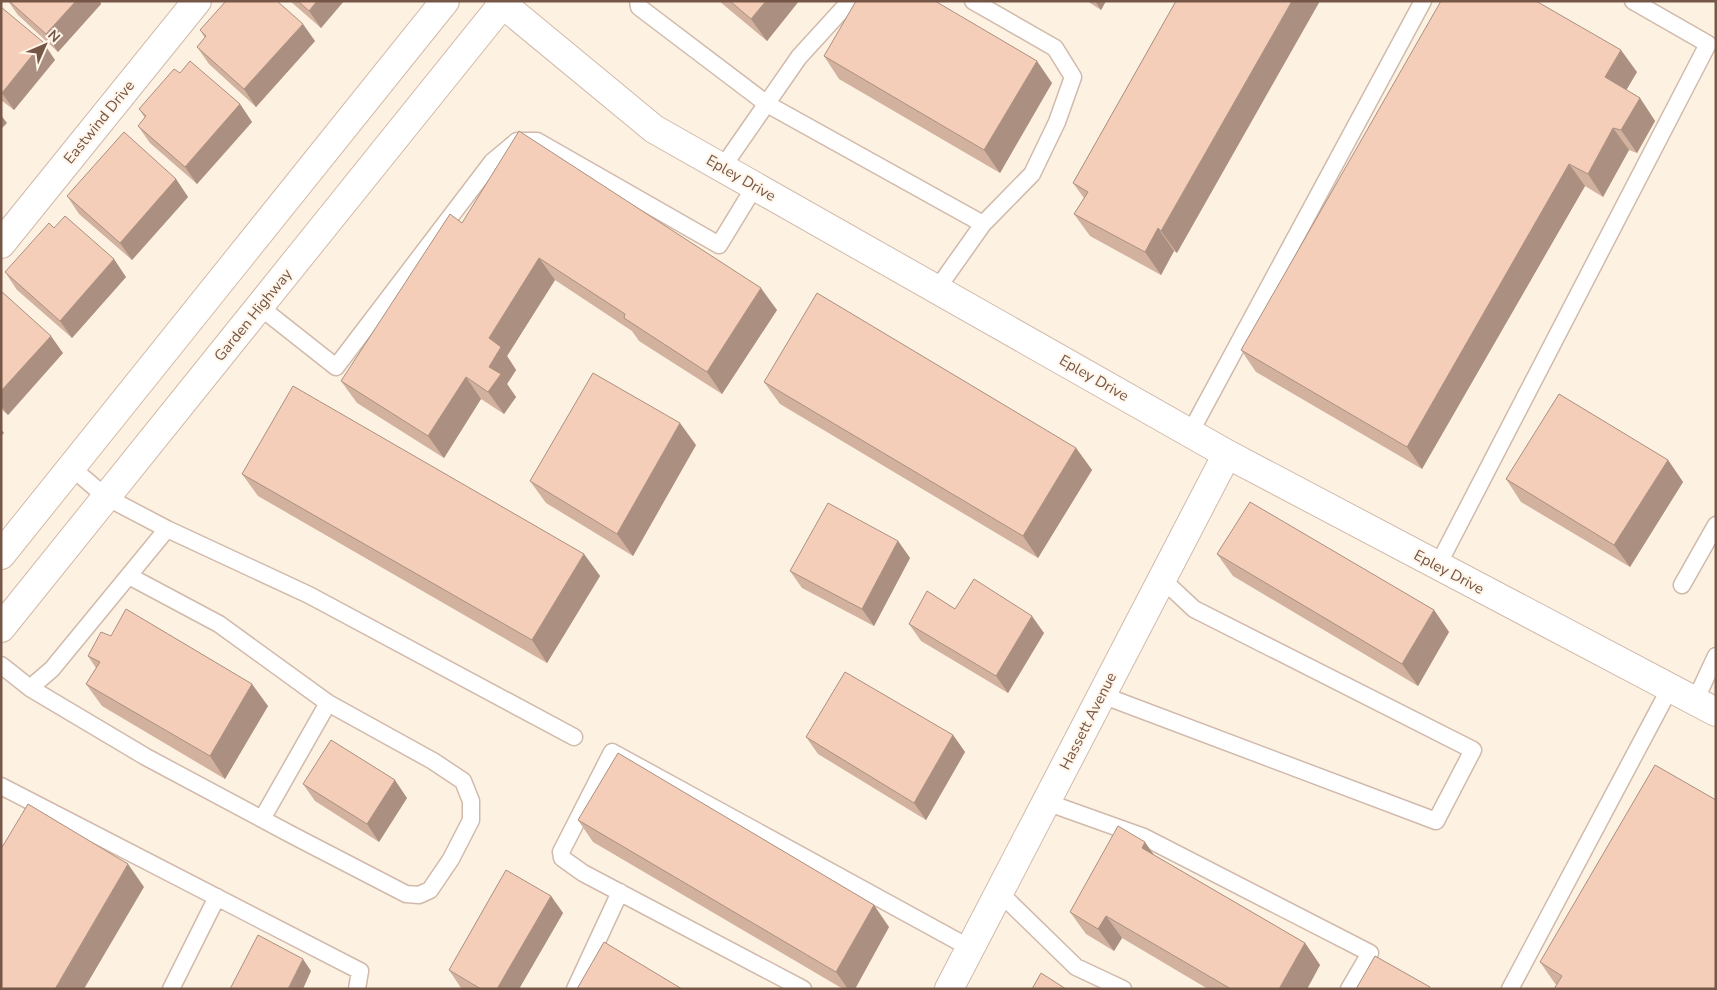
<svg xmlns="http://www.w3.org/2000/svg" width="1717" height="990" font-family="'Nunito Sans',sans-serif">
	<style>
		.lines { fill: none; stroke-linecap: round; stroke-linejoin: round }
		.lane-casing { stroke: #d1baab; stroke-width: 19 }
		.street-casing { stroke: #d1baab; stroke-width: 30 }
		.secondary-casing { stroke: #d4baa8; stroke-width: 30 }
		.lane { stroke: #fff; stroke-width: 16 }
		.street { stroke: #fff; stroke-width: 28 }
		.secondary { stroke: #fff; stroke-width: 28 }
		.wall { fill: #d2b19e }
		.shaded-wall { fill: #ab9081 }
		.building { fill: #f4ceb8; stroke: #ab9081 }
		.labels { text-anchor: middle; dominant-baseline: central; stroke-width: 4; stroke-linejoin: round; paint-order: stroke }
		.street-label { font-size: 15px; fill: #765647; stroke: #fff5e9 }
	</style>
	<rect width="100%" height="100%" fill="#fdf1e2"/>
	<g class="lines">
		<defs>
			<path id="lane" d="M638 1 639 7 767 104 983 224 937 289
				M973 1 1055 48 1073 77 1057 122 1032 174 983 224
				M722 168 799 57 850 1
				M260 307 336 367 492 162 517 141H537L719 245 755 186
				M1190 433 1423 1
				M72 468 106 497 167 529 309 595 574 737
				M1438 565 1708 44 1633 1
				M1682 585 1716 525
				M1 665 30 688 52 669 167 529
				M30 688 146 757 292 835 406 894 419 895 430 890 451 859 471 820V801L463 781 433 761 328 703 219 624 129 576
				M1102 695 1436 821 1473 750 1194 609 1162 579
				M1695 701 1716 656
				M1 786 360 971 357 989
				M1046 802 1144 837 1370 953 1349 989
				M262 819 328 703
				M999 892 1076 967 1123 989
				M171 989 217 897
				M575 989 620 892
				M803 989 583 873 562 858 561 852 612 752 970 948
				M1510 989 1670 688"/>
			<path id="street" d="M499 1 654 129 1227 454 1716 712
				M1 244 197 1
				M949 989 1227 454"/>
			<path id="secondary" d="M1 555 445 1
				M1 628 505 1"/>
		</defs>
		<!-- lane casing -->
		<use href="#lane" class="lane-casing"/>
		<!-- street casing -->
		<use href="#street" class="street-casing"/>
		<!-- secondary casing -->
		<use href="#secondary" class="secondary-casing"/>
		<!-- lane -->
		<use href="#lane" class="lane"/>
		<!-- street -->
		<use href="#street" class="street"/>
		<!-- secondary -->
		<use href="#secondary" class="secondary"/>
	</g>
	<!-- wall -->
	<path class="wall" d="M8 1H100L101 4 58 52 18 15Z
		M290 1H344L321 28Z
		M719 1H799L767 41Z
		M1087 1H1106L1101 10Z
		M1176 1 1177 253 1174 251 1161 275 1090 236 1074 214 1084 198 1073 183Z
		M1 7 55 60 14 110 1 100Z
		M200 30 315 41 256 107 209 64 197 47 205 38Z
		M824 56 1052 83 1000 173 839 79Z
		M1637 72 1626 90 1640 98 1655 121 1637 153 1629 150 1603 197 1585 186 1422 469 1256 372 1241 350Z
		M180 73 240 104 252 122 197 184 150 143 138 126 145 118 139 109Z
		M176 179 188 197 132 260 79 214 67 196Z
		M462 223 777 310 722 394 639 341 632 331 555 280 507 356 516 370 507 384 516 397 504 414 481 399 444 458 357 403 341 381Z
		M5 272 126 277 72 338 17 290Z
		M1 291 63 353 8 415 1 409Z
		M764 382 1076 448 1092 470 1038 558 780 404Z
		M696 445 633 556 546 503 530 481Z
		M1668 460 1683 482 1630 567 1521 502 1506 479Z
		M242 474 584 554 600 576 547 663 258 496Z
		M898 541 910 558 874 626 802 588 790 571Z
		M1217 554 1434 610 1449 632 1418 686 1233 576Z
		M955 609 1044 633 1008 693 921 641 909 624Z
		M111 636 268 706 225 779 102 706 86 684 96 668 88 656Z
		M953 735 965 752 926 820 818 754 806 737Z
		M303 784 407 798 379 842 315 801Z
		M1716 800 1556 985 1540 962Z
		M578 820 889 927 855 989H843L593 842Z
		M1154 855 1305 943 1320 965 1307 989H1208L1122 938 1114 951 1086 934 1070 912Z
		M551 896 563 913 519 989H463L461 988 449 970Z"/>
	<!-- shaded-wall -->
	<path class="shaded-wall" d="M76 1H100L101 4 58 52 46 34Z
		M317 1H344L321 28 309 11Z
		M766 1H799L767 41 751 19Z
		M1095 1H1106L1101 10Z
		M1292 1H1320L1177 253 1161 231Z
		M303 24 315 41 256 107 244 89Z
		M43 42 55 60 14 110 2 93Z
		M1621 50 1637 72 1621 99 1605 77Z
		M1037 61 1052 83 1000 173 984 150Z
		M1640 98 1655 121 1637 153 1621 130Z
		M240 104 252 122 197 184 185 167Z
		M1 115 7 123 1 129Z
		M1613 128 1629 150 1603 197 1588 174Z
		M1569 164 1585 186 1422 469 1407 447Z
		M176 179 188 197 132 260 120 243Z
		M1158 228 1174 251 1161 275 1145 252Z
		M539 258 555 280 507 356 516 370 507 384 516 397 504 414 488 392 489 338Z
		M114 259 126 277 72 338 60 321Z
		M761 288 777 310 722 394 707 372Z
		M51 336 63 353 8 415 1 406V391Z
		M466 377 481 399 444 458 428 436Z
		M680 423 696 445 633 556 617 534Z
		M1 429 4 433 1 436Z
		M1076 448 1092 470 1038 558 1023 536Z
		M1668 460 1683 482 1630 567 1614 545Z
		M898 541 910 558 874 626 862 609Z
		M584 554 600 576 547 663 532 640Z
		M1434 610 1449 632 1418 686 1402 664Z
		M1032 616 1044 633 1008 693 996 676Z
		M252 684 268 706 225 779 210 756Z
		M953 735 965 752 926 820 914 803Z
		M395 780 407 798 379 842 367 824Z
		M1145 842 1161 865 1142 848Z
		M128 864 144 887 84 989H55Z
		M551 896 563 913 519 989H497Z
		M874 905 889 927 855 989H848L836 972Z
		M1106 916 1122 938 1114 951 1098 929Z
		M1305 943 1320 965 1307 989H1279Z
		M303 959 311 971 303 989H288Z"/>
	<!-- building -->
	<path class="building" d="M9 1H76L46 34Z
		M226 1H277L303 24 244 89 197 47 206 36 200 30Z
		M298 1H317L309 11Z
		M730 1H766L751 19Z
		M856 1H935L1037 61 984 150 824 56Z
		M1176 1H1292L1161 231 1158 228 1145 252 1074 214 1088 192 1073 183Z
		M1441 1H1536L1621 50 1605 77 1640 98 1621 130 1613 128 1588 174 1569 164 1407 447 1241 350Z
		M1 7 43 42 2 93 1 92Z
		M190 61 240 104 185 167 138 126 146 116 139 109 174 69 180 73Z
		M519 131 761 288 707 372 624 318 625 314 539 258 489 338 501 347 489 367 501 374 488 392 466 377 428 436 341 381 450 214 462 223Z
		M124 132 176 179 120 243 67 196Z
		M65 216 114 259 60 321 5 272 49 223 54 228Z
		M1 291 51 336 1 391Z
		M817 293 1076 448 1023 536 764 382Z
		M593 373 680 423 617 534 530 481Z
		M293 386 584 554 532 640 242 474Z
		M1559 394 1668 460 1614 545 1506 479Z
		M1250 502 1434 610 1402 664 1217 554Z
		M828 503 898 541 862 609 790 571Z
		M974 579 1032 616 996 676 909 624 927 591 955 609Z
		M126 609 252 684 210 756 86 684 100 662 88 656 101 632 111 636Z
		M845 672 953 735 914 803 806 737Z
		M331 740 395 780 367 824 303 784Z
		M618 753 874 905 836 972 578 820Z
		M1655 765 1716 800V989H1554L1562 976 1540 962Z
		M28 804 128 864 55 989H1V849Z
		M1118 826 1145 842 1142 848 1305 943 1279 989H1231L1106 916 1098 929 1070 912Z
		M506 870 551 896 497 989H481L449 970Z
		M258 935 303 959 288 989H230Z
		M604 942 682 989H577Z
		M1375 956 1430 987 1429 989H1356Z
		M1041 973 1066 989H1032Z"/>
	<g class="labels">
		<!-- street labels -->
		<g class="street-label">
			<text transform="translate(99 122) rotate(-51)">Eastwind Drive</text>
			<text transform="translate(741 178) rotate(30)">Epley Drive</text>
			<text transform="translate(253 315) rotate(-51)">Garden Highway</text>
			<text transform="translate(1094 378) rotate(30)">Epley Drive</text>
			<text transform="translate(1449 572) rotate(28)">Epley Drive</text>
			<text transform="translate(1088 721) rotate(-63)">Hassett Avenue</text>
		</g>
	</g>
	<!-- border -->
	<rect width="1717" height="990" fill="none" stroke="#765647" stroke-width="5"/>
	<!-- north arrow -->
	<g transform="translate(45 45) rotate(45)" stroke="#fff5e9" stroke-width="4" paint-order="stroke">
	<path d="M0-4L9 19L0 12L-9 19Z" fill="#765647"/>
	<text y="-8" font-size="14" font-weight="bold" text-anchor="middle" fill="#765647">N</text>
	</g>
</svg>
